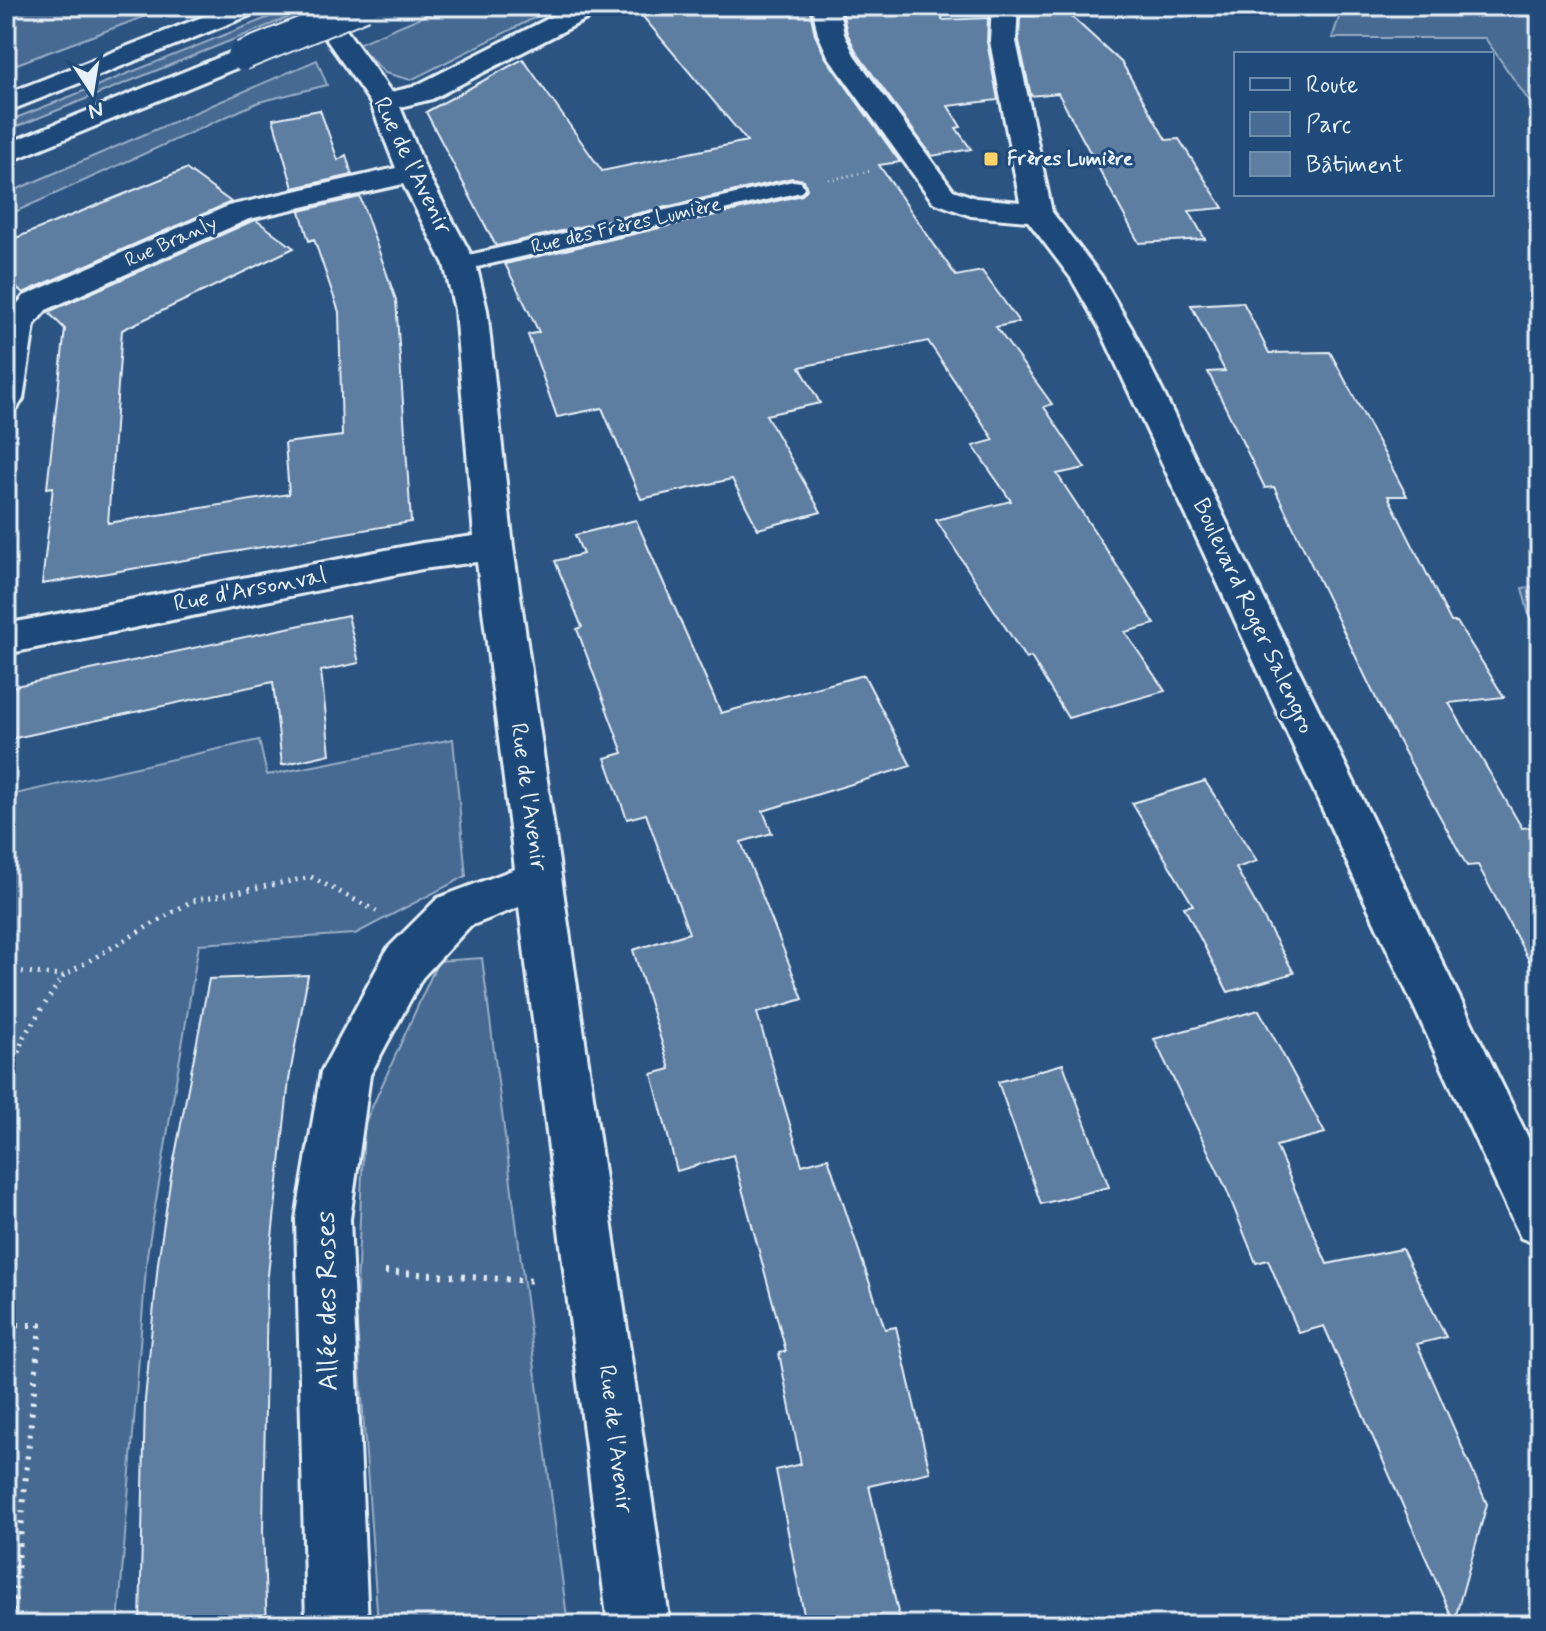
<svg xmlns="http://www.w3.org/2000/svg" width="1546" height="1631" font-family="Mynerve,sans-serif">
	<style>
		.green { fill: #476b93; stroke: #98aec6; stroke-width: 2 }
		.building { fill: #5d7da1; stroke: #e8f1f8; stroke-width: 2 }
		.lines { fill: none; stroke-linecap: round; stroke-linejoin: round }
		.service-casing { stroke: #e8f1f8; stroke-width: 6 }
		.minor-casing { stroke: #e8f1f8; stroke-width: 6 }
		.motorway-casing { stroke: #e8f1f8; stroke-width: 6 }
		.path-far2 { stroke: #e8f1f8; stroke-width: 3; stroke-dasharray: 1 4; stroke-linecap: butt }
		.path-far1 { stroke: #e8f1f8; stroke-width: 5; stroke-dasharray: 2 6; stroke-linecap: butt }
		.path { stroke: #e8f1f8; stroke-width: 6; stroke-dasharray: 3 8; stroke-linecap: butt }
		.service { fill: #1f4a7a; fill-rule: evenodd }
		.minor { fill: #1f4a7a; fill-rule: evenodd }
		.motorway { fill: #1f4a7a; fill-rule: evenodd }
		.motorway-bridge-casing { stroke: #e8f1f8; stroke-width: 32; stroke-linecap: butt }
		.motorway-bridge { stroke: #1f4a7a; stroke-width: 28 }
		.poi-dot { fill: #ffd166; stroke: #1f4a7a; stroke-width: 3 }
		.labels { text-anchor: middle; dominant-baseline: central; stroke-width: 6; stroke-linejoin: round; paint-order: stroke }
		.far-poi-label { font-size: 20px; font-weight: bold; fill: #e8f1f8; stroke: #1f4a7a; text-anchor: start }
		.far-street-label { font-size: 20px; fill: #e8f1f8; stroke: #1f4a7a }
		.street-label { font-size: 24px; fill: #e8f1f8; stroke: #1f4a7a }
		.near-street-label { font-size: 28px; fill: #e8f1f8; stroke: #1f4a7a }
	</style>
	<rect width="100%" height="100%" fill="#2b5482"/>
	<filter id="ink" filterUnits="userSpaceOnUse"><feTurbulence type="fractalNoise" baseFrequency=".0125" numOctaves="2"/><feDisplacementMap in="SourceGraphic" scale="16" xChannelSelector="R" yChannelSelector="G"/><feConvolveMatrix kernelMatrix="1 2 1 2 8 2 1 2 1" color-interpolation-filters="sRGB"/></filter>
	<g filter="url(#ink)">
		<!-- green -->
		<path class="green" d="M44 6H173L6 68V16Z
			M297 6H317L6 131V122Z
			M447 6H558L411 80 385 73 357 44Z
			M1343 6H1540V117L1485 38H1332Z
			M317 60 327 85 259 102 6 216V194Z
			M1540 586V657L1522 588Z
			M453 739 466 876 355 934 199 944 147 1255 118 1625H6V796L259 740 267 775Z
			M482 958 568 1625H378L356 1313 364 1125 438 961Z"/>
		<!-- building -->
		<path class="building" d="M634 6H809L815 35 826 58 900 162 879 165 956 276 982 271 1019 322 996 327 1052 404 1044 407 1085 468 1057 474 1155 624 1125 632 1165 691 1068 718 1031 657 1026 659 936 520 1011 501 973 446 994 440 928 341 800 367 820 403 766 415 821 512 758 529 732 479 641 499 602 408 557 417 528 335 539 332 505 264 802 195 807 189 804 180 792 178 496 246 426 112 523 59 602 171 747 141Z
			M841 6H944L942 20 988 18 987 42 998 100 948 106 961 127 956 128 971 149 932 156 857 53 847 33Z
			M1037 6H1060L1122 63 1166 140 1179 139 1223 208 1189 211 1205 239 1139 243 1058 93 1031 96 1019 41 1020 16H1035Z
			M320 110 338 160 346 155 352 175 293 188 273 119Z
			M186 169 231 202 23 293 6 278V242Z
			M360 197 396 300 411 522 42 584 53 487 47 488 65 329 48 312 250 222 256 220 294 248 122 330 108 523 289 494 285 443 342 436 339 312 314 239 309 241 300 211Z
			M1243 302 1269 353 1330 352 1407 496H1388L1451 622H1457L1504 697 1449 703 1522 828 1540 826V981L1478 865 1467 866 1381 709 1274 487 1265 488 1208 372 1225 371 1191 305Z
			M636 520 721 713 864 675 911 766 763 811 772 833 741 842 803 999 757 1013 802 1165 828 1158 885 1329 896 1327 930 1472 869 1486 901 1625H806L776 1470 801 1464 779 1353 786 1351 733 1155 677 1171 652 1074 670 1069 633 950 689 933 646 814 627 819 605 758 623 753 577 629 582 627 555 561 583 554 575 535Z
			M348 615 359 663 321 671 330 754 282 765 273 682 6 740V688Z
			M1205 781 1257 861 1236 868 1294 973 1228 992 1184 907 1193 905 1132 803Z
			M308 975 289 1080 267 1284 263 1531 267 1625H140L145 1400 158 1263 171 1176 209 979Z
			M1259 1010 1325 1133 1276 1146 1327 1264 1402 1249 1446 1337 1417 1344 1487 1504 1454 1622 1324 1326 1299 1333 1268 1260 1256 1263 1225 1186 1154 1039Z
			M1063 1064 1109 1187 1041 1204 998 1082Z"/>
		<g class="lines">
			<defs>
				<path id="service" d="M793 181 801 182 804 187 801 192 460 271 452 269 449 264 452 259 460 257Z"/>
				<path id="minor" d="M303 6H329L391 92 413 87 573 6H606L602 11 432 99 400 107 427 173 476 264 487 310 513 547 670 1625H608L519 907 470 926 422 978 370 1075 350 1219 368 1625H306L296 1219 321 1072 388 948 438 898 515 869 477 562 422 569 6 654V624L422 543 474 536 455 310 444 264 403 184 249 219 46 310 34 325 23 399 18 407 6 410V317L24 296 228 206 396 168 370 102Z
					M812 6H838L844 34 854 55 953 190 976 198 1020 202 990 41 992 6H1018L1016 41 1052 212 1101 276 1132 329 1540 1162V1245L1521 1238 1100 329 1071 278 1028 221 971 216 933 202 828 56 818 34Z"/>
				<path id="motorway" d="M230 6H265L261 11 6 112V94Z
					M242 48 251 50 255 56 251 62 6 163V144Z"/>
			</defs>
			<!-- service casing -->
			<use href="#service" class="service-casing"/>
			<!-- minor casing -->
			<use href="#minor" class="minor-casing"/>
			<!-- motorway casing -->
			<use href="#motorway" class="motorway-casing"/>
			<!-- path-far2 -->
			<path class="path-far2" d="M829 180 870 171"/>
			<!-- path-far1 -->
			<path class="path-far1" d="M6 970 63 976 192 901 311 877 378 912
				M10 1075 24 1036 63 976"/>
			<!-- path -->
			<path class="path" d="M6 1086 11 1073
				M385 1272 535 1281
				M6 1325H40L12 1625"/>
			<!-- service -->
			<use href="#service" class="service"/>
			<!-- minor -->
			<use href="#minor" class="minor"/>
			<!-- motorway -->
			<use href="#motorway" class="motorway"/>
			<defs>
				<path id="motorway-bridge" d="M242 56 364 6"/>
			</defs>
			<!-- motorway-bridge casing -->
			<use href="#motorway-bridge" class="motorway-bridge-casing"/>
			<!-- motorway-bridge -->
			<use href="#motorway-bridge" class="motorway-bridge"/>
		</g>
	</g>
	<!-- markers -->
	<rect class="poi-dot" x="983" y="151" width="16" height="16" rx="4"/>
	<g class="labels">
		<!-- far-poi labels -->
		<g class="far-poi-label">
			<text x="1007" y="159">Frères Lumière</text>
		</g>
		<!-- far-street labels -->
		<g class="far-street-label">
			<text transform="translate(626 226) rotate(-13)">Rue des Frères Lumière</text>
			<text transform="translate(171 242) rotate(-24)">Rue Branly</text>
		</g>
		<!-- street labels -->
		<g class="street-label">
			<text transform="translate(412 166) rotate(64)">Rue de l'Avenir</text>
			<text transform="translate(250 590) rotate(-11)">Rue d'Arsonval</text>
			<text transform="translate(1253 616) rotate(65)">Boulevard Roger Salengro</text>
			<text transform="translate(528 797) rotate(82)">Rue de l'Avenir</text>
			<text transform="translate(615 1439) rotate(83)">Rue de l'Avenir</text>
		</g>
		<!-- near-street labels -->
		<g class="near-street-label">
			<text transform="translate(328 1301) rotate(-91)">Allée des Roses</text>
		</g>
	</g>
	<!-- margin -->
	<rect width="1546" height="1631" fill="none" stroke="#1f4a7a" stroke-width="32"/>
	<rect x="16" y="16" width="1514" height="1599" fill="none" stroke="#e8f1f8" stroke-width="3" filter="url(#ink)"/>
	<!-- legend -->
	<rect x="1234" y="52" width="260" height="144" fill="#1f4a7a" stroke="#6f8dac" stroke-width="2"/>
	<rect x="1250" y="78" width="40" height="12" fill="#1f4a7a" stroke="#6f8dac" stroke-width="2"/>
	<text x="1306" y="92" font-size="24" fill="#e8f1f8">Route</text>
	<rect x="1250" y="112" width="40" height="24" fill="#476b93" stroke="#6f8dac" stroke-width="2"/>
	<text x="1306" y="132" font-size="24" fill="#e8f1f8">Parc</text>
	<rect x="1250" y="152" width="40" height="24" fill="#5d7da1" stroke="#6f8dac" stroke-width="2"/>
	<text x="1306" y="172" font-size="24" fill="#e8f1f8">Bâtiment</text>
	<!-- north arrow -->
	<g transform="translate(92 92) rotate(168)" stroke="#1f4a7a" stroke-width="6" paint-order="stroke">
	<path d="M0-6L14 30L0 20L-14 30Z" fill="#e8f1f8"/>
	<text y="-12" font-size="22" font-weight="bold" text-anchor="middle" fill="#e8f1f8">N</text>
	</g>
</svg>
